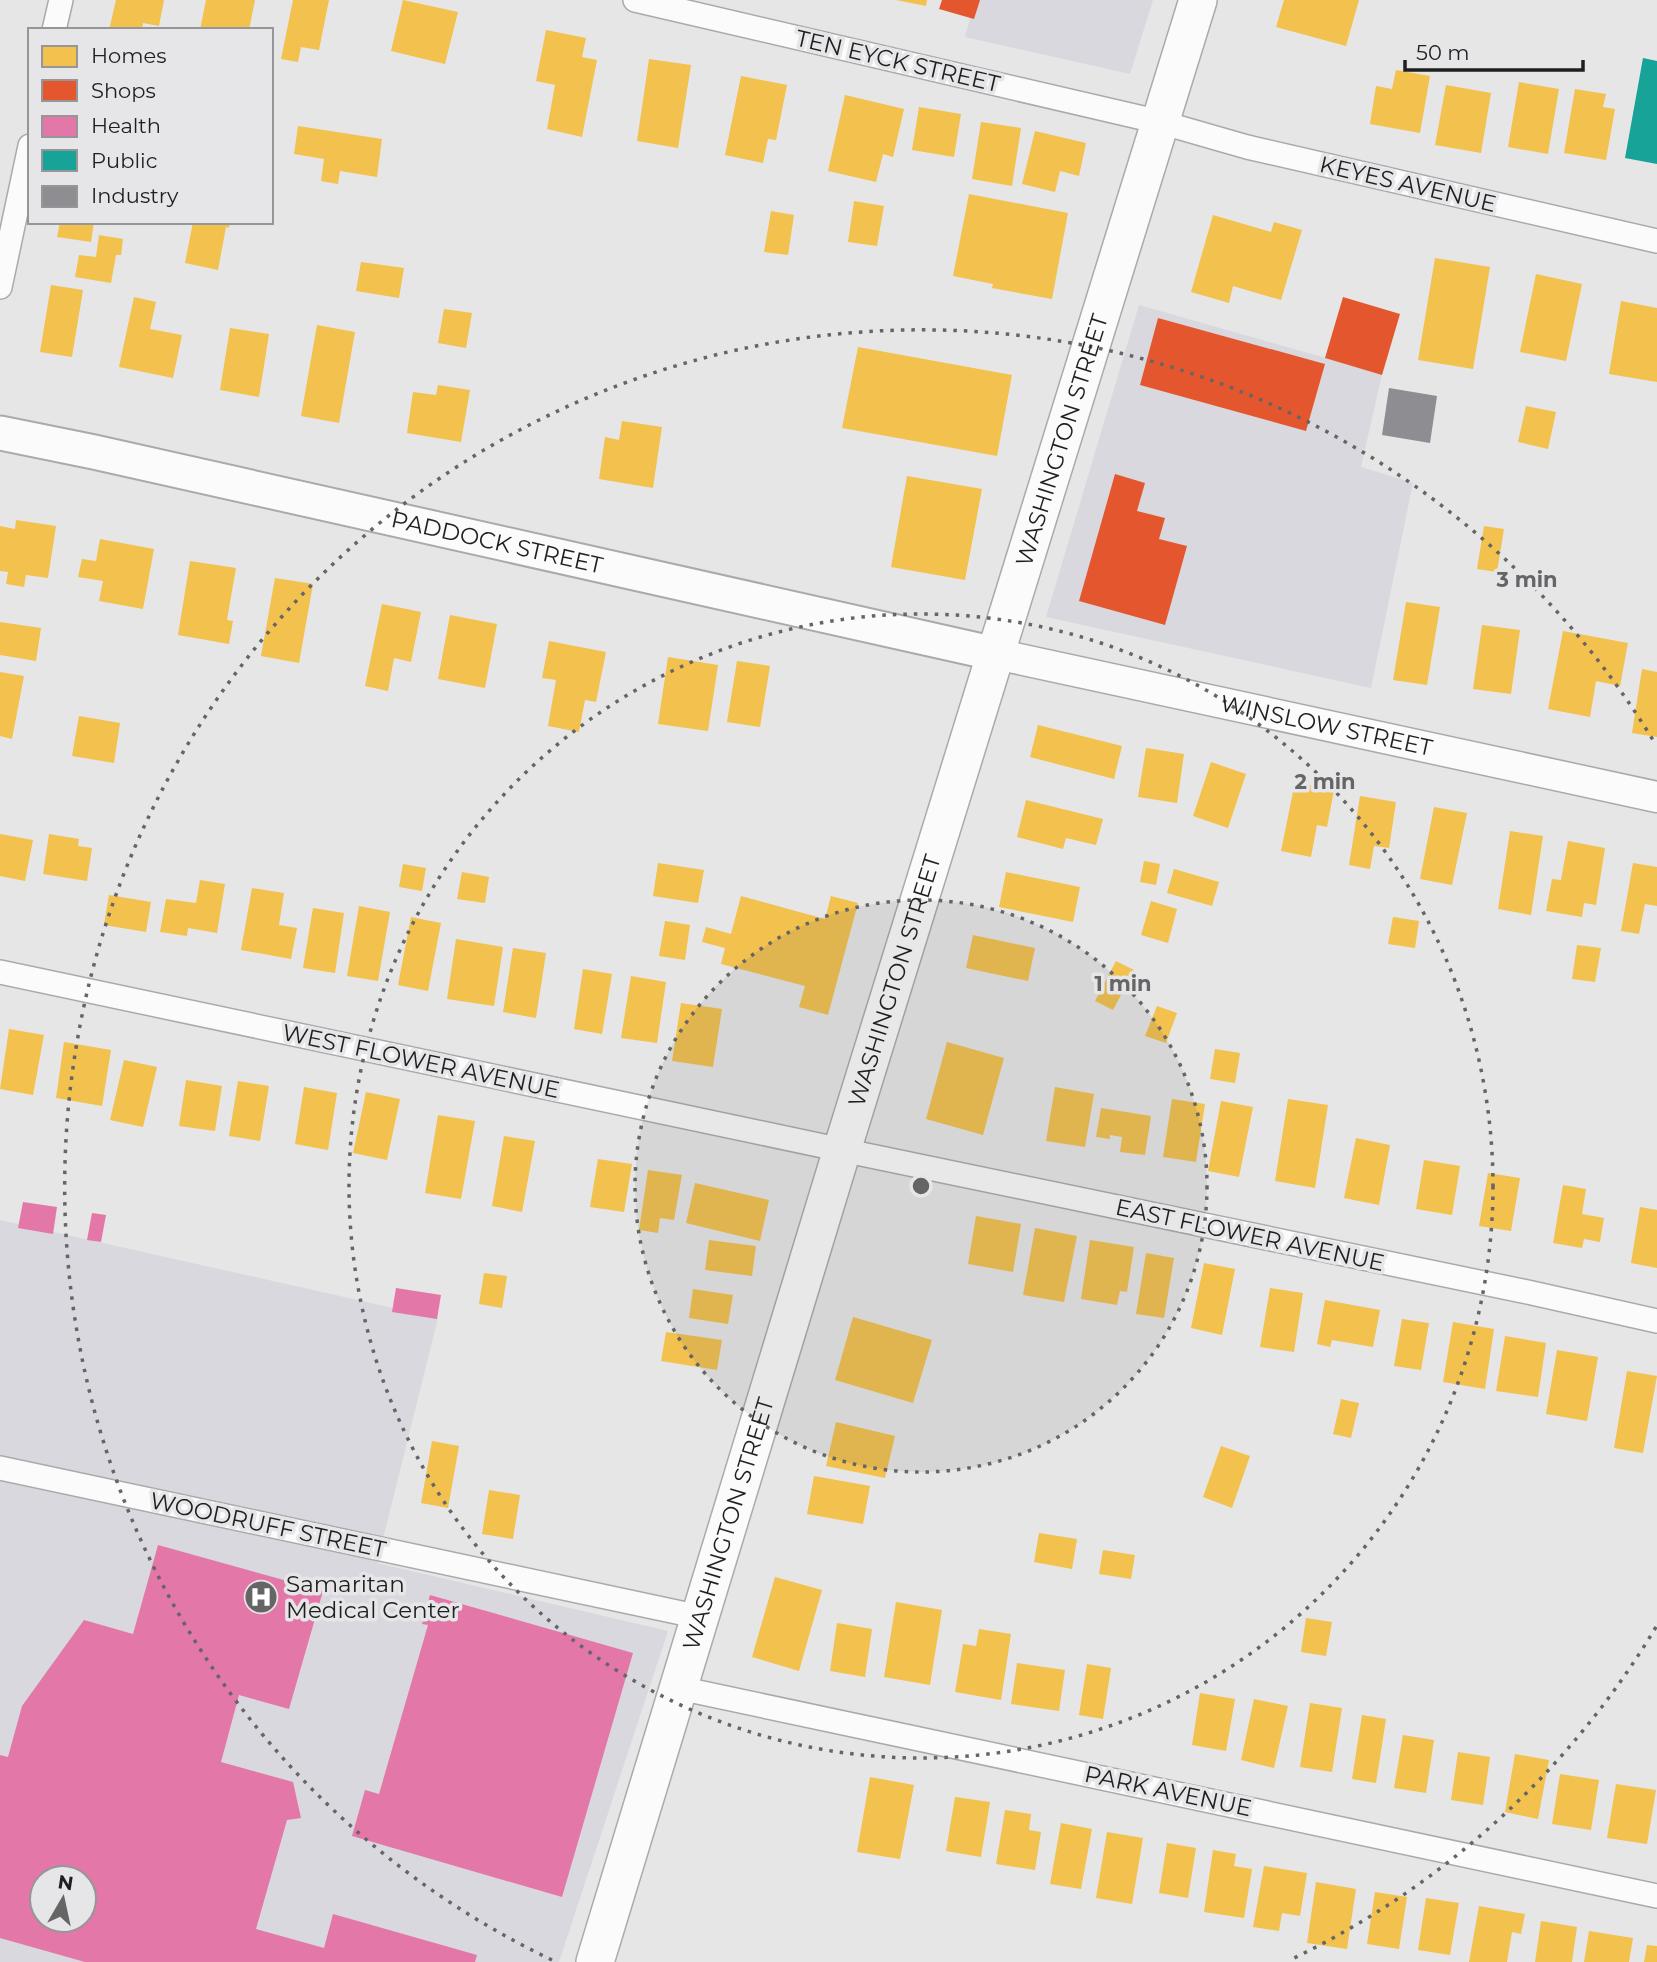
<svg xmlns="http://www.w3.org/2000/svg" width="1657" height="1962" font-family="Montserrat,sans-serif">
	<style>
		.built { fill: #d9d8de; fill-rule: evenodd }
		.homes { fill: #f2c14e }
		.shops { fill: #e4572e }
		.health { fill: #e377a8; fill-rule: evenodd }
		.public { fill: #17a398 }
		.industry { fill: #8d8d92 }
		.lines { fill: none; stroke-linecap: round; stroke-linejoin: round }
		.minor-casing { stroke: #aaa; stroke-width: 26 }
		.tertiary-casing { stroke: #aaa; stroke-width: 33 }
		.secondary-casing { stroke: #aaa; stroke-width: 37 }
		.primary-casing { stroke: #aaa; stroke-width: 40 }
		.minor { stroke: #fbfbfb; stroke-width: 23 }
		.tertiary { stroke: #fbfbfb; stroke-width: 30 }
		.secondary { stroke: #fbfbfb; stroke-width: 33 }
		.primary { stroke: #fbfbfb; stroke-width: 37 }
		.ring { fill: none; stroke: #656566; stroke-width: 3.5; stroke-dasharray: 3.5 7 }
		.labels { text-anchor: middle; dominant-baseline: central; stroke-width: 7; stroke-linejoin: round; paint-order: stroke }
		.street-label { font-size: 23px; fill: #1f1f20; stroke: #e6e5e8 }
		.poi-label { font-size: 23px; fill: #1f1f20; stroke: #e6e5e8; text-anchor: start }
		.centre { fill: #656566; stroke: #e6e5e8; stroke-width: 3.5 }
		.ring-label { font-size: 21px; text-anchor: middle; font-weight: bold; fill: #656566; stroke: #e6e5e8; stroke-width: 7; stroke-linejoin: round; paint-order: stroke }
	</style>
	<rect width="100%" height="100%" fill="#e6e6e7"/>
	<!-- built -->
	<path class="built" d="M975 0H1153L1130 74 965 37Z
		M1139 305 1382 374 1361 467 1413 483 1371 688 1046 617Z
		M0 1220 438 1318 377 1563 668 1631 559 1962H0ZM42 1878H84V1920H42Z"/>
	<!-- homes -->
	<path class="homes" d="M116 0H164L159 26 143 23 142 30H109Z
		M206 0H255L249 30H200Z
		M293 0H329L319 50 301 47 298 62 281 59Z
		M403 0 458 12 445 64 391 51Z
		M896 0H927L926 6Z
		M1284 0H1359L1346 46 1276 27Z
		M546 30 586 38 582 57 597 60 582 137 547 129 555 85 536 81Z
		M649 59 691 65 678 148 637 141Z
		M1396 70 1430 76 1420 133 1370 124 1376 86 1392 89Z
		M741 76 787 85 776 140 768 139 763 163 725 155Z
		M1519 82 1559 89 1548 154 1508 147Z
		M1446 85 1491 93 1481 153 1435 145Z
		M1575 89 1606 94 1603 107 1615 109 1606 160 1564 153Z
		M845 95 904 109 893 157 883 154 876 182 828 171Z
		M919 107 961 114 954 157 912 150Z
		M981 122 1021 128 1012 186 972 179Z
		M298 126 382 139 377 177 340 171 338 184 321 181 324 159 294 154Z
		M1035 131 1086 143 1079 176 1060 171 1055 192 1022 184Z
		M969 194 1068 213 1052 299 992 288 993 284 953 276Z
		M854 201 884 206 877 246 848 242Z
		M771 211 794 215 788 255 764 252Z
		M1213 215 1271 232 1274 222 1302 230 1281 300 1233 286 1229 303 1191 292Z
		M60 222H94L91 242 57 237Z
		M193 222H230L229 228 226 227 218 270 185 263Z
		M99 235 123 239 121 255H116L111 283 75 277 79 255 96 257Z
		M1435 258 1490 267 1473 369 1418 360Z
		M361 262 404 268 399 298 356 291Z
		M1536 274 1582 284 1566 361 1520 352Z
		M51 285 83 290 72 357 40 352Z
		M134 297 156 302 150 329 182 335 173 378 119 367Z
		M1621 301 1657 308V382L1609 374Z
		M444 309 472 313 466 348 438 343Z
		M317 325 355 332 339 423 301 416Z
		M230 328 269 334 259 397 220 390Z
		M858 347 1012 375 997 456 842 428Z
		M438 385 470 390 461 442 407 433 413 392 436 395Z
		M1526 406 1556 412 1548 449 1518 442Z
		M622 421 662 427 653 488 599 479 605 437 619 440Z
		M907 476 982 489 965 580 891 567Z
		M16 520 56 526 48 578 26 575 24 587 6 584 8 572 0 571V526L15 529Z
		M1484 526 1504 529 1497 572 1477 569Z
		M100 539 154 549 143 609 99 601 103 581 78 577 82 559 96 561Z
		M190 561 236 568 227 620 233 621 229 644 178 635Z
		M275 578 313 584 299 663 261 656Z
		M1406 602 1440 607 1427 685 1393 680Z
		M382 604 421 612 411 662 394 658 388 691 365 686Z
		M450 615 497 624 485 688 438 679Z
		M0 622 41 628 36 661 0 655Z
		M1482 625 1520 630 1511 694 1473 689Z
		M1563 631 1628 643 1620 686 1596 681 1590 717 1548 709Z
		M549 641 606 652 596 702 585 700 579 732 548 726 556 680 542 678Z
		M668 657 718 665 708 731 658 724Z
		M737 661 770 666 760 727 727 722Z
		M1642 669 1657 672V737L1632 733Z
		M0 672 24 676 12 739 0 736Z
		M79 716 120 723 114 763 72 756Z
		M1038 725 1122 746 1114 779 1030 757Z
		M1146 748 1184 754 1177 803 1138 797Z
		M1211 762 1246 774 1228 828 1193 816Z
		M1295 782 1334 790 1327 827 1317 825 1311 857 1281 851Z
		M1360 796 1396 802 1389 848 1374 846 1370 869 1349 865Z
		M1026 800 1103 819 1096 845 1066 838 1063 849 1017 837Z
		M1434 807 1467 813 1452 885 1420 879Z
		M1510 831 1543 836 1531 915 1498 909Z
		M0 834 33 840 25 881 0 876Z
		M49 834 79 839 78 846 92 848 87 881 43 874Z
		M1568 841 1605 848 1596 905 1584 903 1582 917 1546 911 1552 879 1561 880Z
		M1144 861 1160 864 1156 885 1140 882Z
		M658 863 704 870 698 903 653 896Z
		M1633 863 1657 867V906L1645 904 1639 934 1621 931Z
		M403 864 426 868 422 891 399 887Z
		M1174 869 1219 882 1212 906 1167 893Z
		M462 872 489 877 485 903 457 899Z
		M1006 872 1080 887 1073 922 999 907Z
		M200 880 225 884 217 933 188 928 187 936 160 932 166 899 196 903Z
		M252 888 284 893 279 925 297 928 291 959 241 950Z
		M109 895 151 902 146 932 104 925Z
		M741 896 825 919 831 896 858 903 828 1015 799 1007 805 986 721 964 725 948 702 942 706 927 731 934Z
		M1151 901 1177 909 1168 943 1141 935Z
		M359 906 390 912 378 981 347 976Z
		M313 908 344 913 335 973 303 968Z
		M411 917 441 923 428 991 398 985Z
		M1393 917 1419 921 1415 948 1388 944Z
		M665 921 690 925 685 960 659 956Z
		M973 935 1035 948 1028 981 966 968Z
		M456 939 503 947 494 1006 447 999Z
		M1577 945 1601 948 1595 982 1572 979Z
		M513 948 546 953 536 1018 503 1012Z
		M1116 961 1134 970 1113 1010 1095 1001Z
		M583 969 612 974 602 1034 574 1029Z
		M631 976 666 982 657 1043 621 1038Z
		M681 1003 722 1009 713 1067 672 1061Z
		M1157 1006 1177 1013 1166 1043 1145 1036Z
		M9 1029 44 1035 33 1095 0 1089Z
		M64 1042 111 1050 102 1106 56 1098Z
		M947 1042 1004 1058 983 1135 926 1119Z
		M1215 1049 1240 1053 1235 1083 1210 1079Z
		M124 1060 157 1067 143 1127 110 1120Z
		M186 1080 222 1086 215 1131 179 1126Z
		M238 1081 269 1086 260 1141 229 1136Z
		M304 1087 337 1093 328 1150 295 1144Z
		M1055 1087 1094 1094 1085 1147 1046 1141Z
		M366 1092 400 1099 387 1160 353 1153Z
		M1172 1099 1205 1104 1196 1162 1163 1157Z
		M1288 1099 1328 1105 1315 1188 1275 1181Z
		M1221 1101 1253 1107 1239 1177 1208 1171Z
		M1101 1108 1151 1116 1145 1155 1120 1152 1122 1137 1110 1135V1139L1096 1137Z
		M438 1115 475 1121 461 1199 425 1193Z
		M504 1136 535 1141 522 1212 492 1206Z
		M1356 1138 1390 1145 1379 1205 1344 1198Z
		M598 1159 632 1164 624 1212 590 1207Z
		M1424 1160 1460 1166 1452 1215 1416 1209Z
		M648 1170 682 1175 674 1220 660 1218 658 1233 639 1230Z
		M1488 1173 1520 1178 1511 1231 1479 1226Z
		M695 1183 769 1200 760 1241 686 1223Z
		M1563 1185 1586 1189 1582 1214 1604 1218 1600 1242 1584 1239 1582 1248 1553 1243Z
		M1640 1207 1657 1210V1268L1631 1263Z
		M976 1216 1021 1224 1013 1272 968 1264Z
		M1035 1228 1077 1236 1064 1302 1023 1295Z
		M709 1240 756 1246 752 1276 705 1270Z
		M1090 1240 1134 1247 1127 1292 1120 1291 1117 1305 1081 1299Z
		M1146 1253 1174 1258 1164 1318 1136 1314Z
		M1204 1263 1235 1269 1222 1335 1191 1328Z
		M484 1273 507 1276 502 1308 479 1304Z
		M1270 1288 1303 1293 1294 1352 1260 1347Z
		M693 1289 733 1295 728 1324 689 1318Z
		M1325 1300 1380 1310 1373 1347 1332 1340 1330 1347 1317 1344Z
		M853 1317 932 1340 913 1403 835 1380Z
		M1402 1319 1429 1323 1421 1370 1394 1366Z
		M1453 1322 1494 1329 1485 1389 1443 1382Z
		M666 1332 722 1340 717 1370 661 1361Z
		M1505 1336 1546 1343 1538 1397 1496 1391Z
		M1557 1350 1598 1357 1587 1421 1546 1414Z
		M1627 1371 1657 1376 1643 1453 1614 1448Z
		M1341 1399 1359 1403 1351 1438 1333 1434Z
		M836 1422 895 1436 885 1478 826 1466Z
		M432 1441 459 1446 448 1508 421 1503Z
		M1221 1446 1250 1456 1232 1508 1203 1497Z
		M814 1476 870 1486 863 1524 807 1514Z
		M489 1490 520 1495 513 1539 482 1534Z
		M1039 1533 1077 1539 1072 1569 1034 1562Z
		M1103 1550 1135 1555 1131 1579 1099 1574Z
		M775 1577 822 1590 799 1671 752 1657Z
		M896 1602 942 1610 930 1685 884 1677Z
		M1306 1618 1332 1622 1326 1656 1301 1652Z
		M837 1623 872 1629 865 1677 830 1671Z
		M979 1629 1011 1634 1001 1700 955 1692 963 1644 976 1646Z
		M1017 1663 1065 1670 1059 1711 1011 1704Z
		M1087 1664 1111 1668 1103 1719 1079 1715Z
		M1200 1693 1235 1699 1226 1751 1192 1745Z
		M1254 1699 1288 1706 1274 1768 1241 1760Z
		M1310 1703 1342 1708 1332 1772 1300 1767Z
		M1362 1715 1386 1719 1376 1783 1352 1779Z
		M1403 1735 1434 1740 1426 1793 1394 1788Z
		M1458 1752 1490 1757 1483 1805 1451 1800Z
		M1515 1754 1549 1760 1538 1819 1505 1812Z
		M1560 1774 1599 1780 1591 1830 1552 1824Z
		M870 1777 914 1785 900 1859 857 1852Z
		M1616 1784 1656 1790 1647 1844 1607 1838Z
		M955 1797 990 1802 981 1857 946 1851Z
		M1005 1810 1031 1814 1029 1830 1041 1832 1035 1870 996 1864Z
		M1061 1823 1092 1829 1081 1889 1050 1884Z
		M1107 1832 1143 1838 1132 1904 1096 1898Z
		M1167 1843 1196 1848 1188 1898 1159 1893Z
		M1213 1850 1236 1854 1234 1866 1252 1869 1244 1918 1204 1912Z
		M1264 1866 1307 1873 1300 1916 1282 1913 1279 1931 1253 1927Z
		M1316 1882 1356 1889 1347 1949 1307 1943Z
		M1375 1892 1407 1897 1399 1949 1367 1944Z
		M1426 1898 1459 1903 1450 1955 1418 1950Z
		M1479 1906 1525 1914 1521 1934 1512 1932 1507 1962H1469Z
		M1541 1921 1577 1927 1572 1962H1535Z
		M1589 1931 1633 1938 1629 1962H1584Z
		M1647 1945 1657 1946V1962H1644Z"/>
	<!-- shops -->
	<path class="shops" d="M942 0H980L974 19 939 9Z
		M1343 297 1400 314 1382 375 1325 358Z
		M1158 318 1325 364 1306 431 1140 385Z
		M1115 474 1145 483 1137 511 1165 518 1159 539 1187 546 1165 625 1079 601Z"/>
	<!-- health -->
	<path class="health" d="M23 1202 57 1207 53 1234 18 1228Z
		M92 1213 106 1215 101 1242 87 1240Z
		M396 1288 441 1295 437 1319 392 1312Z
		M158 1545 323 1591 289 1709 239 1695 221 1762 293 1782 301 1818 287 1820 256 1929 324 1948 333 1914 477 1955 475 1962H85L0 1938V1755L8 1757 22 1706 84 1620 133 1634ZM42 1878H84V1920H42Z
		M430 1595 633 1653 562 1897 352 1836 365 1790 379 1794 428 1625 422 1624Z"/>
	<!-- public -->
	<path class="public" d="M1643 58 1657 61V164L1625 158Z"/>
	<!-- industry -->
	<path class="industry" d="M1389 388 1437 396 1430 443 1382 435Z"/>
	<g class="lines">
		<defs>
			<path id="minor" d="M635 0 1160 122 1247 147 1657 241
				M54 30 61 0
				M0 287 30 146
				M0 972 842 1150 1532 1293 1657 1321
				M0 1468 700 1617
				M679 1688 1657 1896"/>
			<g id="tertiary">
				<path id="s1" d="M996 654 1657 797"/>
			</g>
			<g id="secondary">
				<path id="s2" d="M0 433 94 452 996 654"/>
			</g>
			<g id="primary">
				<path id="s3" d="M595 1962 842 1150 1198 0"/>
			</g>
		</defs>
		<!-- minor casing -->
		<use href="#minor" class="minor-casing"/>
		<!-- tertiary casing -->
		<use href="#tertiary" class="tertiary-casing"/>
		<!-- secondary casing -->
		<use href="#secondary" class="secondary-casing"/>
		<!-- primary casing -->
		<use href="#primary" class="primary-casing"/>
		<!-- minor -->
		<use href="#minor" class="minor"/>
		<!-- tertiary -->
		<use href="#tertiary" class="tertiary"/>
		<!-- secondary -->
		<use href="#secondary" class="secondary"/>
		<!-- primary -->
		<use href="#primary" class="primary"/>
	</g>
	<!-- distance rings -->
	<circle cx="921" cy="1186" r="286" fill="#656566" fill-opacity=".12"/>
	<g class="ring">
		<circle cx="921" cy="1186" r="286"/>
		<circle cx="921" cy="1186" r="572"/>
		<path d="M1656 1627A857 857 0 0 1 1290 1960M552 1960A857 857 0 1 1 1656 745"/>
	</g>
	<!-- icons -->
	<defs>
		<symbol id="hospital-disc" viewBox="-11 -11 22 22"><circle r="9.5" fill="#656566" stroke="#e6e5e8"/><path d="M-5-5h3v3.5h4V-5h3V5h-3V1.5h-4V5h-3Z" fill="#fff"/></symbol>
	</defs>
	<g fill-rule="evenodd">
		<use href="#hospital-disc" x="242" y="1578" width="38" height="38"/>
	</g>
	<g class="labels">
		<!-- street labels -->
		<g class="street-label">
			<text transform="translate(898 61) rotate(13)">TEN EYCK STREET</text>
			<text transform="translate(1408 184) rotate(13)">KEYES AVENUE</text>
			<text stroke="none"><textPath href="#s3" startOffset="1592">WASHINGTON STREET</textPath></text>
			<text stroke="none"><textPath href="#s2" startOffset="509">PADDOCK STREET</textPath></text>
			<text stroke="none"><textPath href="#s1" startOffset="338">WINSLOW STREET</textPath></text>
			<text stroke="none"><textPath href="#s3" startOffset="1026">WASHINGTON STREET</textPath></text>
			<text transform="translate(421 1061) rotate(12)">WEST FLOWER AVENUE</text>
			<text transform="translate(1250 1235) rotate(12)">EAST FLOWER AVENUE</text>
			<text stroke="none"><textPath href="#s3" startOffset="458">WASHINGTON STREET</textPath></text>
			<text transform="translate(268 1525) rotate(12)">WOODRUFF STREET</text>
			<text transform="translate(1168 1791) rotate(12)">PARK AVENUE</text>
		</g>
		<!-- poi labels -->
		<g class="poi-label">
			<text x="286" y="1584">Samaritan<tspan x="286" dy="26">Medical Center</tspan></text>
		</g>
	</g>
	<circle cx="921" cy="1186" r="10" class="centre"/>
	<g class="ring-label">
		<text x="1527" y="587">3 min</text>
		<text x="1325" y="789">2 min</text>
		<text x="1123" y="991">1 min</text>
	</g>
	<!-- legend -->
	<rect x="28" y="28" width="245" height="196" fill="#e6e5e8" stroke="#969698" stroke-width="2"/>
	<rect x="42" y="46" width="35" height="21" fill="#f2c14e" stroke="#969698" stroke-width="2"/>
	<text x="91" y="63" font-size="21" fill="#1f1f20">Homes</text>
	<rect x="42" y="80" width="35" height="21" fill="#e4572e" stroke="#969698" stroke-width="2"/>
	<text x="91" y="98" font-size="21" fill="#1f1f20">Shops</text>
	<rect x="42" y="116" width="35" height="21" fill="#e377a8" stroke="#969698" stroke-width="2"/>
	<text x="91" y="133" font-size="21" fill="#1f1f20">Health</text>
	<rect x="42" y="150" width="35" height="21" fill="#17a398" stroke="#969698" stroke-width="2"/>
	<text x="91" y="168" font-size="21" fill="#1f1f20">Public</text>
	<rect x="42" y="186" width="35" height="21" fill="#8d8d92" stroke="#969698" stroke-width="2"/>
	<text x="91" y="203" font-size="21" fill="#1f1f20">Industry</text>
	<!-- north arrow -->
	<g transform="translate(63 1899) rotate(9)"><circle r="33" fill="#e6e5e8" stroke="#969698" stroke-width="2"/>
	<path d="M0-5L12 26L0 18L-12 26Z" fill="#656566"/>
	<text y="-10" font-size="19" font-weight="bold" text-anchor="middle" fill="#1f1f20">N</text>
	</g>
	<!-- scale -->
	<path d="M1405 60v10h178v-10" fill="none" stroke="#1f1f20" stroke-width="3.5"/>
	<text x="1416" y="60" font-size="21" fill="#1f1f20" stroke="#e6e5e8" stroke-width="5" paint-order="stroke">50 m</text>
</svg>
